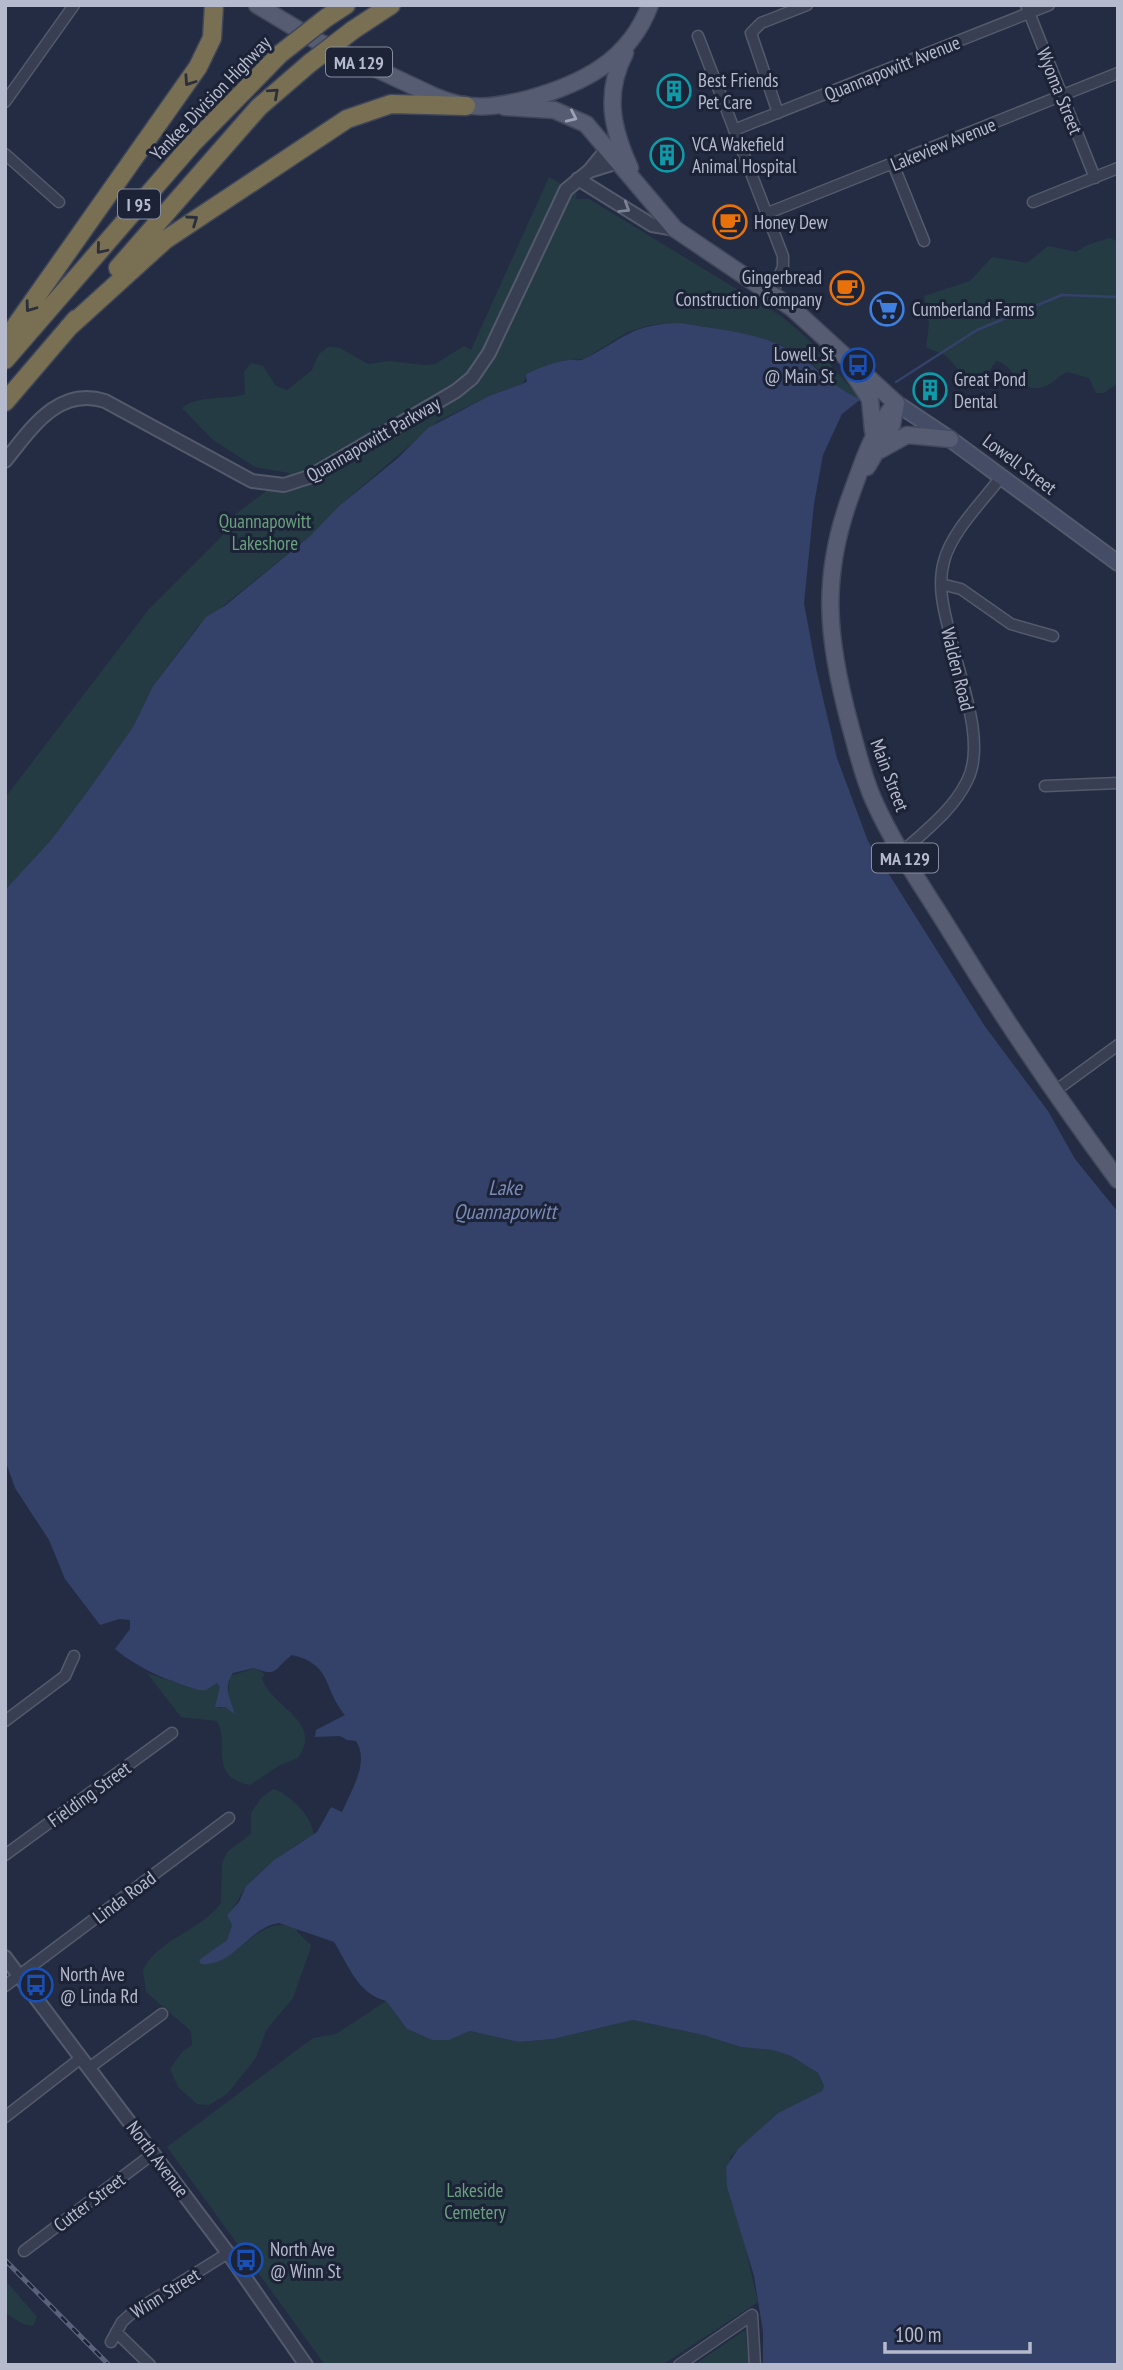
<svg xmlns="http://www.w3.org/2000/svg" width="1123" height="2370" font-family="'PT Sans Narrow',sans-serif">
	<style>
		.green { fill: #253b44 }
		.water { fill: #344169 }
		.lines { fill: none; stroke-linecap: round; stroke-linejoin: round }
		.stream { stroke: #344169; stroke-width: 2.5 }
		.minor-casing { stroke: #535a6c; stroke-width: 13 }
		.tertiary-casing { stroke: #535a6c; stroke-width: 16 }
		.secondary-casing { stroke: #535a6c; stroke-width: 18 }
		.primary-casing { stroke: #42485b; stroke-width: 19 }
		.motorway-casing { stroke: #404659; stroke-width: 21 }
		.minor { stroke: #383f52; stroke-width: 10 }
		.tertiary { stroke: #383f52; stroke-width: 12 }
		.secondary { stroke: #454c66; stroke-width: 14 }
		.primary { stroke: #565d72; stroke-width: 16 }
		.motorway { stroke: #797054; stroke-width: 18 }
		.rail-casing { stroke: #59627a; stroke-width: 5 }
		.rail { stroke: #1c2337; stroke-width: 2.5; stroke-dasharray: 8; stroke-linecap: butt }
		.motorway-bridge-casing { stroke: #404659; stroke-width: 21; stroke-linecap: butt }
		.motorway-bridge { stroke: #797054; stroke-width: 18 }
		.oneway { stroke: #2a2f3b }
		.oneway2 { stroke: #9da3b6 }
		.oneway3 { stroke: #7d8395 }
		.labels { text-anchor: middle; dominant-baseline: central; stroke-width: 6; stroke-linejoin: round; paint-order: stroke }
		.shield { fill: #1c2337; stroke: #878d9f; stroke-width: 2 }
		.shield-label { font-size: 18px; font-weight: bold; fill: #b5bacc }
		.street-label { font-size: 19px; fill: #b5bacc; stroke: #1c2337 }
		.poi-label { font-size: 19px; fill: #b5bacc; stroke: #1c2337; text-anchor: start }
		.park-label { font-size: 19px; fill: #69a07e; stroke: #1c2337 }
		.water-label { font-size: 21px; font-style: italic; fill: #7a8ab6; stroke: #1c2337 }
	</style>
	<rect width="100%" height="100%" fill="#232c43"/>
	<!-- green -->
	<path class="green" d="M549 177 577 193 575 199H589L781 316 806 337 861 399 847 396 827 375 782 345 750 335 681 323 650 325 628 332 584 359 566 360 530 372 522 384 489 396 438 421 339 506 310 536 198 626 153 686 133 727 90 788 51 840 5 890V798L149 609 230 528 225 522 290 473 255 467 213 440 182 408C199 394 225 401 245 394L244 372 251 363 263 366 276 386 287 390 312 370 319 354 328 347 340 348 368 364 389 361 424 365 435 364 464 346 471 350Z
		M1110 238 1118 242V383L1104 393H1096L1089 378 1067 372C1058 376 1053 384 1043 387 1013 394 1018 366 996 361L982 382C961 380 960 369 946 356 941 352 932 351 926 347L929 325 924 296 970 281 992 257 1027 263 1048 246 1076 252 1087 245Z
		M255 1668 265 1674 262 1678C271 1708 324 1720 298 1758L280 1765 250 1785C207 1777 230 1742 217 1721L181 1717 147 1673 198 1690 217 1683 221 1686 218 1708 225 1707 235 1713 228 1697 230 1676Z
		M273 1789C290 1794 315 1819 313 1836 295 1843 257 1872 246 1887 238 1897 237 1905 227 1915L232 1925 227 1940 199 1961 207 1964C242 1960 258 1913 297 1928V1932L311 1945 310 1950 293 1998 267 2029 255 2059 227 2094 209 2105 197 2104 178 2087 170 2069 182 2052 192 2045 191 2031 146 1992 143 1970C159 1938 201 1931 221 1903L222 1863 227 1852 251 1834V1813L261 1798Z
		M386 2001 407 2029 432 2040H449L470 2031 519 2042 553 2039 633 2020 703 2035 741 2047 772 2050 791 2056 818 2073 824 2087 822 2091 778 2113 730 2157 731 2201 739 2220 758 2302 662 2365H325L167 2147 313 2038 336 2034Z
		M5 2280 37 2317 33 2326 23 2324 5 2313Z
		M745 2330 749 2365H694Z"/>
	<!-- water -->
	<path class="water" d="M681 323C720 330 761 332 795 353 818 367 838 392 861 399L842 414 823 455 814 504 804 603 816 668 837 758 868 841 984 1025 1048 1111 1075 1159 1118 1212V2365H763V2332L754 2276 727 2187 726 2167 738 2149 778 2113 822 2091 824 2086 818 2073 791 2056 772 2050 741 2047 703 2035 633 2020 553 2039 519 2042 470 2031 449 2040H432L407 2029 386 2001C357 1993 349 1966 334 1942L279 1923C249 1927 234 1967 201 1964L199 1960 227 1940 232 1925 227 1915 239 1902 246 1886 274 1860 317 1832 331 1807 342 1812C351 1790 370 1763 356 1741L347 1740 340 1736 315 1737 316 1730 345 1715C322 1687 333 1665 292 1655 274 1668 279 1678 254 1668L233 1673C222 1689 231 1699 235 1714L225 1707H215L220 1687 217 1683 206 1690H198C167 1680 140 1670 115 1649L130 1629V1620L119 1619 100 1625 65 1579 49 1540 15 1488 5 1460V890L51 840 90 788 133 727 153 686 206 617 226 605 310 536 339 506 398 458 428 428 489 396 522 384 527 382 526 374C539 368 554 362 568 360 574 359 577 362 584 359 625 339 629 324 681 323Z"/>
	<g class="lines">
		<!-- stream -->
		<path class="stream" d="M896 382 977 330 1062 295 1118 297"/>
		<defs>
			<path id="minor" d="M1026 5 1095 178
				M698 36 783 256V267L772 294
				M5 102 74 5
				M778 113 751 33 761 23 807 5
				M734 130 1049 5
				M5 154 59 202
				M893 164 924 241
				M1033 202 1118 168
				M768 213 1118 73
				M941 584 961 589 1011 624 1053 636
				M1045 786 1118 783
				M902 852C925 831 953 810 967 781 987 743 959 676 950 635 944 611 937 586 944 561 952 531 983 501 1001 477
				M1055 1091 1118 1045
				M5 1721 65 1676 74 1656
				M5 1855 172 1733
				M5 1986 229 1818
				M89 2068 162 2014
				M5 2117 81 2058
				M24 2251 154 2153
				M116 2332 150 2365
				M111 2342 122 2322 132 2313 228 2253
				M679 2365 752 2315 755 2365"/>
			<path id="tertiary" d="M589 171 618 162
				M578 179 652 225 675 229
				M5 461C31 429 58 386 105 401L252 481 284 485 309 477 456 391 472 378 489 353 566 190 589 171 607 149
				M5 1957 228 2253 306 2365"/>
			<path id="secondary" d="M896 403 950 439 1118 563"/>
			<path id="primary" d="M257 5 317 41 434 96C469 111 492 108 528 99 582 84 629 61 650 5
				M625 53C604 93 612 129 630 168
				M505 107 554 110 586 124 675 229 792 308 896 403
				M852 372 870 399 873 431
				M896 403C873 430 864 459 852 492 820 577 827 639 850 725 857 750 863 777 874 801 895 848 925 890 952 934 1003 1018 1059 1100 1118 1180
				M880 450 907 435 950 439
				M867 467 892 425 896 403"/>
			<path id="motorway" d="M326 18 346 5
				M353 30 391 5
				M118 268 259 107 310 63
				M68 328 165 240 347 119 391 104 466 106
				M5 341 198 67 212 38 214 5
				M5 360 192 144 280 54
				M5 402 76 319"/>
		</defs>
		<!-- minor casing -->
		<use href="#minor" class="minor-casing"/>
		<!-- tertiary casing -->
		<use href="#tertiary" class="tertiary-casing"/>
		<!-- secondary casing -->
		<use href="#secondary" class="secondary-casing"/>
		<!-- primary casing -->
		<use href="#primary" class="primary-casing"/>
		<!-- motorway casing -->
		<use href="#motorway" class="motorway-casing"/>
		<!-- minor -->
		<use href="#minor" class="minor"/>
		<!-- tertiary -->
		<use href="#tertiary" class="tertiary"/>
		<!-- secondary -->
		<use href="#secondary" class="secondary"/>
		<!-- primary -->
		<use href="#primary" class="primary"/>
		<!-- motorway -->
		<use href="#motorway" class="motorway"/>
		<defs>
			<path id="rail" d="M5 2260 109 2365"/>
		</defs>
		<!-- rail casing -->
		<use href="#rail" class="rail-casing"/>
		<!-- rail -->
		<use href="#rail" class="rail"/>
		<defs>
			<path id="motorway-bridge" d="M280 54 326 18
				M310 63 353 30"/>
		</defs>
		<!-- motorway-bridge casing -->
		<use href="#motorway-bridge" class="motorway-bridge-casing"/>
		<!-- motorway-bridge -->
		<use href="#motorway-bridge" class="motorway-bridge"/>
	</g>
	<!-- one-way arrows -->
	<defs><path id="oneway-chevron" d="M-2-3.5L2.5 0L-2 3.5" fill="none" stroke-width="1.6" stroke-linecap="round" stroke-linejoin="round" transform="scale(1.75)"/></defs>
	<g class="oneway">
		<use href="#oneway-chevron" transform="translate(189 81) rotate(124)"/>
		<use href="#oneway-chevron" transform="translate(274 93) rotate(-42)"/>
		<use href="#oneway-chevron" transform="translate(193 220) rotate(-35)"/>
		<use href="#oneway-chevron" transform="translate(101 249) rotate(130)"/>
		<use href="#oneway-chevron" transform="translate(30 307) rotate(126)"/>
	</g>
	<use class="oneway2" href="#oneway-chevron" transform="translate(572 117) rotate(25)"/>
	<use class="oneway3" href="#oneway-chevron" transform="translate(625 208) rotate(32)"/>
	<!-- icons -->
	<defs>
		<symbol id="building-ring" viewBox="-11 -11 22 22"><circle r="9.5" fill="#1c2337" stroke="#0f9aa8" stroke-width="1.5"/><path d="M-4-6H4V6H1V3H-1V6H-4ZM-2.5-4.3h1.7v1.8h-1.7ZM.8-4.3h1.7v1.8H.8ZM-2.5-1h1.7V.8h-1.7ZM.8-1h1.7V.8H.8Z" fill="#0f9aa8"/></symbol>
		<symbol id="cafe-ring" viewBox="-11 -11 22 22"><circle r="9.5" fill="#1c2337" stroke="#e8710a" stroke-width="1.5"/><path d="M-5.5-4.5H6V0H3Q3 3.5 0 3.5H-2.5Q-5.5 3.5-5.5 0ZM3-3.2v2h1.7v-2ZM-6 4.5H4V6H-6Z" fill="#e8710a"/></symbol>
		<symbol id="supermarket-ring" viewBox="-11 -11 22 22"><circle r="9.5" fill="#1c2337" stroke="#3f7fe0" stroke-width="1.5"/><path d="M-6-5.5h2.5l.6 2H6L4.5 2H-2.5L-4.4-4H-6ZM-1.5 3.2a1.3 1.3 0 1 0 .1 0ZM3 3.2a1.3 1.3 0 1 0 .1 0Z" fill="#3f7fe0"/></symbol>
		<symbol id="bus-ring" viewBox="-11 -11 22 22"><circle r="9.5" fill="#1c2337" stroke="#1a4fb4" stroke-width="1.5"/><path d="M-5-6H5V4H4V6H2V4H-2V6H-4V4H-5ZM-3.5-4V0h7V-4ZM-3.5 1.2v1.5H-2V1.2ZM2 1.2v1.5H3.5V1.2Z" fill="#1a4fb4"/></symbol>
	</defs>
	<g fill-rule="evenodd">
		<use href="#building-ring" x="655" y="72" width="38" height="38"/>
		<use href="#building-ring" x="648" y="136" width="38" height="38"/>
		<use href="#cafe-ring" x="711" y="203" width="38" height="38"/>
		<use href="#cafe-ring" x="828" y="269" width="38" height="38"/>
		<use href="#supermarket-ring" x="868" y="290" width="38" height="38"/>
		<use href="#bus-ring" x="839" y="346" width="38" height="38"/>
		<use href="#building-ring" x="911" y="371" width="38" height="38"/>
		<use href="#bus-ring" x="17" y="1966" width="38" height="38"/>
		<use href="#bus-ring" x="227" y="2241" width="38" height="38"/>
	</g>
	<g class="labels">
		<!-- shield labels -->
		<g class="shield">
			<rect x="326" y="47.5" width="66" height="29" rx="5"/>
			<rect x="118" y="189.5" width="42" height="29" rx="5"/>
			<rect x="872" y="843.5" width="66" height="29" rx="5"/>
		</g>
		<g class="shield-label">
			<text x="359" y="62">MA 129</text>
			<text x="139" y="204">I 95</text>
			<text x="905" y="858">MA 129</text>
		</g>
		<!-- street labels -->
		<g class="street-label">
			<text transform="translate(892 68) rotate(-22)">Quannapowitt Avenue</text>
			<text transform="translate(1060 91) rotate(68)">Wyoma Street</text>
			<text transform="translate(210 98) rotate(-46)">Yankee Division Highway</text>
			<text transform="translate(943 144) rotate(-22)">Lakeview Avenue</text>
			<text transform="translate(373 439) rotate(-30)">Quannapowitt Parkway</text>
			<text transform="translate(1020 464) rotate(37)">Lowell Street</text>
			<text transform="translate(958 669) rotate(76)">Walden Road</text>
			<text transform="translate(890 775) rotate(69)">Main Street</text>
			<text transform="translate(89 1794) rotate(-36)">Fielding Street</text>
			<text transform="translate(124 1897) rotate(-37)">Linda Road</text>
			<text transform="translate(158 2159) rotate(53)">North Avenue</text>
			<text transform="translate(89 2202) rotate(-37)">Cutter Street</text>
			<text transform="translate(165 2293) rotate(-32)">Winn Street</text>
		</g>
		<!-- poi labels -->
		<g class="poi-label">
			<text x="698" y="80">Best Friends<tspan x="698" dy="22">Pet Care</tspan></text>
			<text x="692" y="144">VCA Wakefield<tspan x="692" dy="22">Animal Hospital</tspan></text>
			<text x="754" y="222">Honey Dew</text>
			<text x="822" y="277" text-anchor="end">Gingerbread<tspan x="822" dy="22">Construction Company</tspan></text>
			<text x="912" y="309">Cumberland Farms</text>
			<text x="834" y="354" text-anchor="end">Lowell St<tspan x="834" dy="22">@ Main St</tspan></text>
			<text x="954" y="379">Great Pond<tspan x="954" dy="22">Dental</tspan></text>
			<text x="60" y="1974">North Ave<tspan x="60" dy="22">@ Linda Rd</tspan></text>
			<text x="270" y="2249">North Ave<tspan x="270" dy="22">@ Winn St</tspan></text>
		</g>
		<!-- park labels -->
		<g class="park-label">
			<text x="265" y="521">Quannapowitt<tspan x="265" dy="22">Lakeshore</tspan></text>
			<text x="475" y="2190">Lakeside<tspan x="475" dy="22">Cemetery</tspan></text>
		</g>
		<!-- water labels -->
		<g class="water-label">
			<text x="505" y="1187">Lake<tspan x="505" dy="24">Quannapowitt</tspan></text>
		</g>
	</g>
	<!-- border -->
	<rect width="1123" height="2370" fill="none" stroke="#b5bacc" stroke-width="14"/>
	<!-- scale -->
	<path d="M885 2342v10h145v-10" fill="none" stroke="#b5bacc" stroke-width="3.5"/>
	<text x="895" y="2342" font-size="21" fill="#b5bacc" stroke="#1c2337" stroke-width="5" paint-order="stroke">100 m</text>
</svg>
